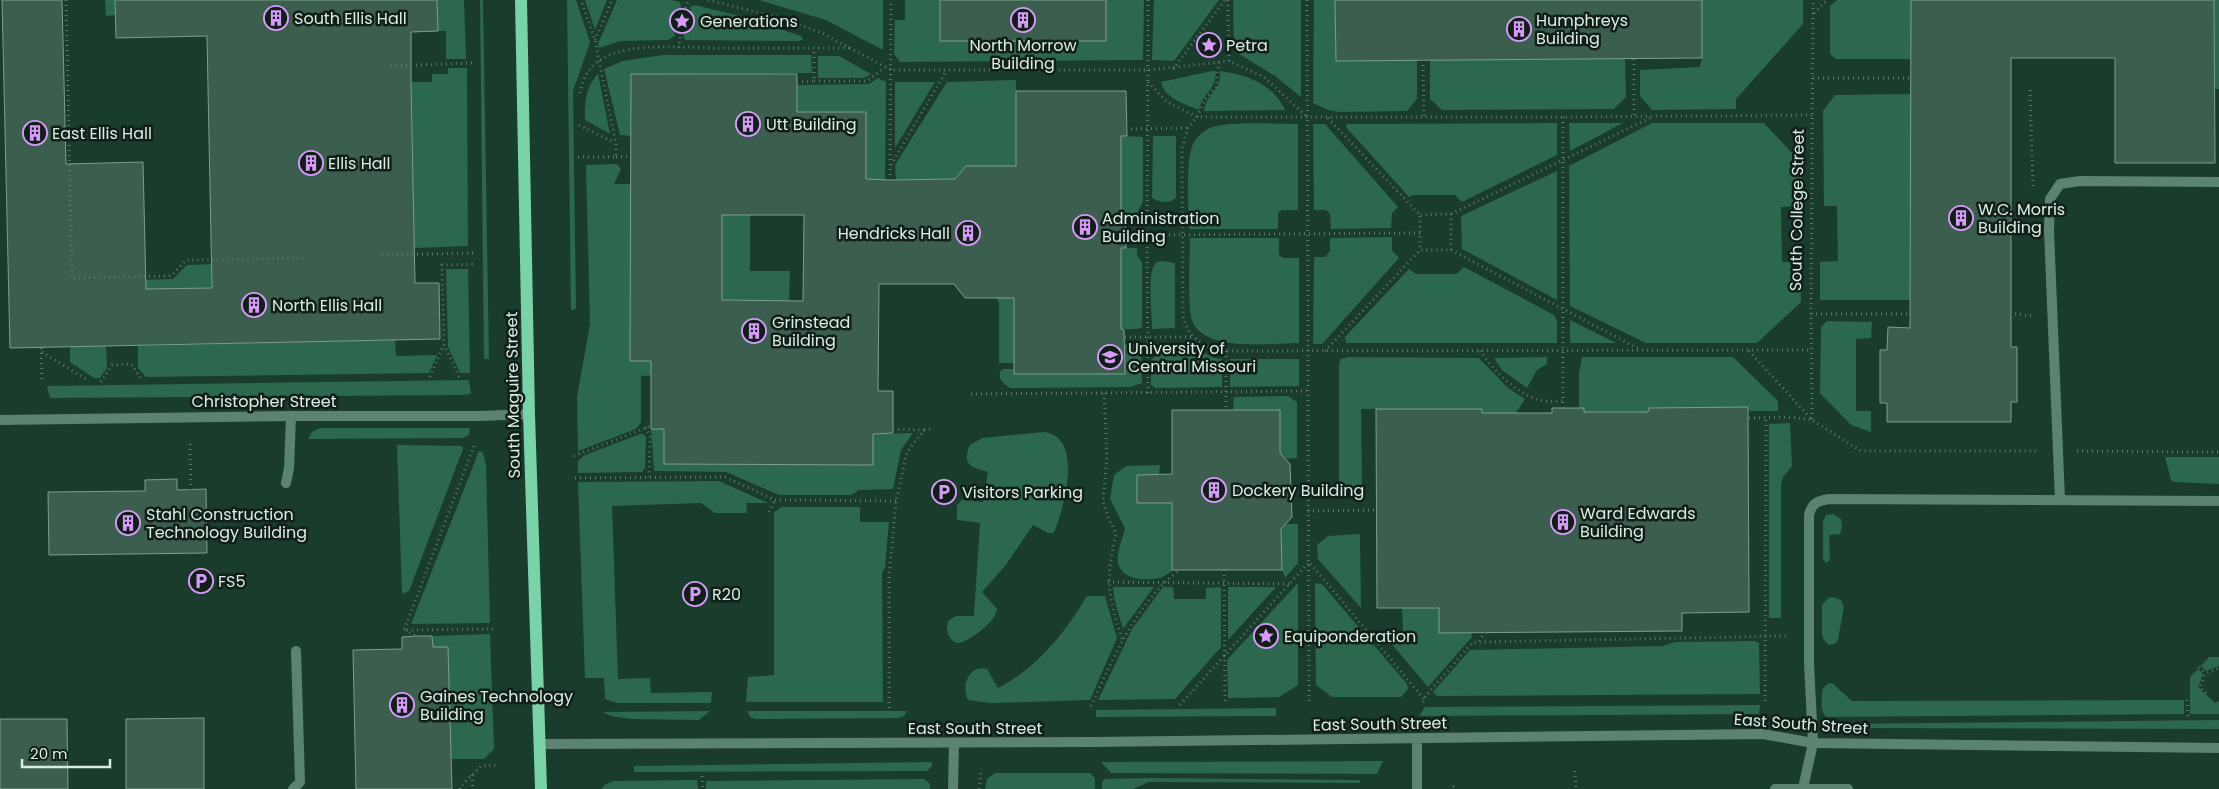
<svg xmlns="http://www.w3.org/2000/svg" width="2219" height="789" font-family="Poppins,sans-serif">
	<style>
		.green { fill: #2c684d }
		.building { fill: #3c5e4e; stroke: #7c9f8d; fill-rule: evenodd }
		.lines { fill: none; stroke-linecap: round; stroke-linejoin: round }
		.path { stroke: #5b776a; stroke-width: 3; stroke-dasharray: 1 4; stroke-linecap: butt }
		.service { stroke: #5b836f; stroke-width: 10 }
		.minor { stroke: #5b836f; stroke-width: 10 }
		.primary { stroke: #7ad2a8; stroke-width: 12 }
		.labels { text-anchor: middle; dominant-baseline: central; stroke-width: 5; stroke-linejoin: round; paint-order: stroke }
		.poi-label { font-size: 16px; fill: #daede3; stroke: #111f18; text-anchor: start }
		.street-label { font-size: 16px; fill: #daede3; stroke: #111f18 }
	</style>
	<rect width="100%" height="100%" fill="#1a3c2d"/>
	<!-- green -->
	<path class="green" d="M105 0H115V15L106 16Z
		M437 0H464L466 59H446V31H438Z
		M480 0H483L489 359H484Z
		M567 0H576L590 42 573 91 576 309 571 310Z
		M585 0H607L595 30Z
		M617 0H671L680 2 681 8 670 18 675 36 668 40 620 41 599 48 598 44Z
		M759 0H883V50L826 20Z
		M905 0H940L941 41H1106V0H1144L1143 60 900 62 894 54 895 20H905Z
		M1154 0H1219L1174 61 1152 60Z
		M1233 0H1301V97L1275 76 1236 52 1234 48Z
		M1314 0H1335L1336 61 1417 60V99L1407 111 1339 112 1328 110 1313 103Z
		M1702 0H1803V24L1736 99V109L1652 110 1640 96V70L1700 67 1702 58Z
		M1837 0H1911V59H1836L1830 54V6Z
		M2214 0H2219V89H2214Z
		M694 5 741 16 801 36 803 39 799 41 685 40 683 35 690 31 694 25 690 7Z
		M663 55H811L812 73 631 74V136L620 135 604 69 623 61Z
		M818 56H839L871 74 864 78H818Z
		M1625 58 1626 97 1614 109 1442 110 1430 99V60Z
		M448 68H467L468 246 414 248 411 82H432V74H448Z
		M1212 71H1216C1216 91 1202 93 1199 110 1185 104 1165 99 1161 82Z
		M1220 71C1248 75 1273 84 1285 110L1204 111C1206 93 1222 91 1220 71Z
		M598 74 610 134 585 120C585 102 585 88 598 74Z
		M878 78 886 82 885 180H866L797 112V85L869 84Z
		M1016 80V163H1052L1010 179 998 166H966L955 179 896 180 895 165 947 82Z
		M895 82H935L895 148Z
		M1911 94 1910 300H1820V262L1838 261 1837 206H1824L1823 111 1835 95Z
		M1557 123V155L1462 202 1455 195H1413L1409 197 1346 127 1347 124Z
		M1569 123H1623L1570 151Z
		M1652 123H1764L1802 164V206L1781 207 1782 262H1800L1801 302 1757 343H1646L1570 306 1569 166Z
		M1298 124V210H1282L1278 213V229H1189C1189 209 1185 161 1193 144 1197 136 1205 129 1213 127 1230 121 1278 124 1298 124Z
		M1313 124H1325L1398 207 1392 213 1391 228 1331 229 1330 214 1326 210H1314Z
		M1121 136 1143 137V201L1137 214V219H1121Z
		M1153 136H1176V198C1168 204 1161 203 1152 198Z
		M617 164 621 169 614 184H631L656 361V375L641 376V422L636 429 578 451 577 397 590 324 586 165Z
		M1557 171V300L1462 249 1461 216Z
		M722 215H750V271H790L789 301 722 300Z
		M1392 237V250L1399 258 1322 344H1313L1314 257H1325L1330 251V238Z
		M1190 238H1279V255L1283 258H1299V343C1272 343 1203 353 1192 320 1187 303 1190 258 1190 238Z
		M1121 248H1137V255L1142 263V327L1138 329H1121Z
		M331 261V285L69 291V282L173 279 187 265Z
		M1162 261 1175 263V328L1152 329C1152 316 1147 273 1155 264 1157 261 1158 262 1162 261Z
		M1464 267 1554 315 1557 321V343H1346L1345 337 1409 269 1416 274H1454L1458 273Z
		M446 269H468L470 373H460L448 347Z
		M1012 283H1050L1014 363H999V303L997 298Z
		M1570 320 1616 343H1570Z
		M1827 321 1872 322 1871 338 1856 339V411H1871V432L1851 425 1820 393 1821 327Z
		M395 340 396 356 437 355 429 373 146 377 138 368V346Z
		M1125 344H1137L1141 348 1142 383 1130 387 1010 388C1004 384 998 380 1000 372L1003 369H1014L1015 374H1124Z
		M106 346 107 368 100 378H94L70 362V347Z
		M1165 347H1193L1214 358 1222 359V387L1155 388 1151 385V360Z
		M1348 357 1479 358 1508 388 1525 399 1516 413H1482L1481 409H1361L1362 488H1350L1339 481V364L1341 359Z
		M1547 357V364L1537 370 1527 388 1502 370 1494 358Z
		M1582 357H1733L1778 401V411H1749L1748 407 1649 408 1648 412H1584L1583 408H1579V373Z
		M1230 359H1299V386L1230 387Z
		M469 380 471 394 462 395 50 398 47 386Z
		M1288 396 1297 402V458L1280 459V410H1233L1234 397Z
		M1790 423 1792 466 1783 477 1781 484V618H1769V424Z
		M320 428H470L469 435 463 438 308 439 312 432Z
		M651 429H664V464L872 465 873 434 913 433 901 450 893 489 859 490 851 495H779L726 472 654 471Z
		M1044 432C1084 437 1064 507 1055 530L1053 533H1048L1033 525 1005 566 982 592 997 609C997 621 968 643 957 643 947 639 946 630 948 621L956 616H974L980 523 957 520V505L962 500 983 502 988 472C972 467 961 465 970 445L982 438Z
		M640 434H643L646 437 645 468 642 472 578 473V461L585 455Z
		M397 445 462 446 463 449 409 591 402 594Z
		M479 451 483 453 486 465 490 623 411 624Z
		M2165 457H2219V484L2174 482 2171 480Z
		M1160 465 1159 474 1137 475V503H1172V571C1168 573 1163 578 1159 578 1145 581 1122 580 1118 563 1116 552 1123 539 1125 528L1110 499 1114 475 1126 466Z
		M719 481 768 503H746L747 513H715L701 503 612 506 618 679 650 678 651 693 712 692 711 703H617L605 699 604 678H585L578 482Z
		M782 507H860V522H889L885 567 882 573 883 702H746L748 677 774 675V512Z
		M1833 514 1841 519 1842 527 1840 534 1829 535 1830 560 1826 563 1823 559V521L1826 515Z
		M1281 524H1298V563L1285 578 1282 570Z
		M1360 534V539L1361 608 1318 559 1317 545 1328 536Z
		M1298 583V685L1279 697 1228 698 1227 660Z
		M1315 583 1322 584 1407 684 1408 689 1401 697H1332L1316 685Z
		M1113 587H1154L1123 629 1115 602Z
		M1163 587H1173L1174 599H1206V588L1221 587V647L1175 699 1098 700 1132 629Z
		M1228 587H1276L1228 640Z
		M1087 596H1105L1117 638 1090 700 990 703 968 700C961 686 969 664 987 669L998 688C1038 667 1064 634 1087 596Z
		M1832 597 1841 600 1844 607 1838 639 1836 643 1829 645 1824 640 1822 635V605L1828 598Z
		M1402 608H1439V633L1471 632 1472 637 1428 687 1389 641 1403 630Z
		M490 634 494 749 484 759H451L448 647H433L432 636Z
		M1755 641 1759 643 1760 694 1437 696 1433 692 1470 650 1663 646 1675 642Z
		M2209 657H2219V666L2206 671 2201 666Z
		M2198 669 2203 674 2198 687 2215 703 2219 701V714H2190V677Z
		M1829 683 1833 684 1852 701 2184 700V714L1826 717C1819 709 1822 697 1823 688Z
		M1760 705 1759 714 1419 716 1425 707Z
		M1276 708V716L1096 717V710Z
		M710 711 699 720 632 719 611 716 602 712Z
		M747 711H907L904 716 899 718 756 719 751 718Z
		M2219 720V729L1839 728 1831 724Z
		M1383 761 1377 774 1111 773 1101 762Z
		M932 762V766L927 771 634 772V766Z
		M995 773H1090L1095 778V789H985L987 779Z
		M1149 778 1360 780V783L1149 782 1133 789H1102V782L1105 779Z
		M924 779 930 784V789H706V781Z
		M697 780 698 789H601L606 784 613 781Z"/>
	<!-- building -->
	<path class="building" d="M2 0H62L66 164 143 162 146 289 212 288 207 36 116 38 115 0H437L438 31 411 32V82L415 283H439L440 339 10 348Z
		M940 0H1106V41H940Z
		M1335 0H1702V58L1336 61Z
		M1911 0H2214L2215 163H2115V58H2011V347H2017V402H2011V422H1887V403H1880V350H1887L1888 327 1910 328Z
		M631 74H797V112H866V179L890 180 955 179 966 166H1016V91H1126L1127 136H1121V219L1125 220 1126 234V248H1121V329L1124 330 1125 374H1014V298H965L954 284H879L878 391H893V433L873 434V465L664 464V429H651V361H630ZM722 215H804L803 301 722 300Z
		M1748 407 1749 612 1682 613V631L1439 633V608H1377L1376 409H1482V413H1552V408H1584V412H1648L1649 408Z
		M1172 410H1280V453L1290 464 1292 517 1281 529 1282 570H1172V503H1137V475L1172 474Z
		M177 479V490L206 489 207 553 49 555 48 492 145 491V480Z
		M416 636H432L433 647H448L452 789H356L353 650 402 649V637Z
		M204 718V789H126V719Z
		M0 719H67L68 789H0Z"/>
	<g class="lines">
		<!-- path -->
		<path class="path" d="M66 0 72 278 169 276 174 273 186 260 306 258
			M708 0 780 18 820 32 891 70H1148L1229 61
			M1228 0 1229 61 1264 77 1306 116
			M1307 0 1309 704
			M673 22a9 9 0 1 1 18 0a9 9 0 1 1-18 0Z
			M684 13 688 0
			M1814 13 1827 0
			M595 40 612 0
			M679 48 681 31
			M1634 59V117
			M1423 60 1424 118
			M1219 62 1216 87 1205 99 1197 117 1188 128 1182 148 1183 316C1187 337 1205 349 1226 351L1811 350
			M391 66 472 63
			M1173 69 1225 0
			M1813 78H1910
			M814 81H867L884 68
			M797 82 814 81V48
			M1148 82 1167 102 1197 117H1563L1813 115
			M2030 90 2033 187
			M580 93C582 79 590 65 602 59 631 41 688 48 722 48 765 48 808 48 851 48
			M1563 117V408
			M1328 118 1420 215V250H1451V214L1420 215
			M579 125 615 143
			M1126 129 1188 128
			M578 157H616V144L595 40 581 0
			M616 157 631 156
			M891 165 946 71
			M890 180 891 0
			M1451 214 1650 118
			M1126 234 1147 235 1148 0
			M1451 250 1641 350
			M382 255 475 253
			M2010 313 2032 316
			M1811 314H1910
			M1125 337H1193
			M41 348 42 382
			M1226 351V410
			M1325 351 1420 250
			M1480 351C1493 370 1514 391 1536 399 1544 402 1555 401 1564 401
			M1749 351 1812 420 1861 451H2038
			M42 352 89 381
			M430 377 443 346
			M459 377 444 345 442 265 475 264
			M101 382 112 365 131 364 143 381
			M1104 393 1107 457 1103 502 1109 520 1114 528 1116 535C1105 579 1108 596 1122 639
			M1148 393 1147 235 1420 233
			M971 394 1308 391
			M1749 418 1790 417 1812 420
			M1812 419 1811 314 1813 0
			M646 427 650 437 649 477
			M924 430 931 429
			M190 444 191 490
			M474 446 404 630 496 629
			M2077 451 2219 452
			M574 456 651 426
			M575 478 725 477 775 500 896 501
			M1291 489H1307
			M1308 511 1376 510
			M769 512 775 500
			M1224 570 1225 705
			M1108 582 1290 584
			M405 630 416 636
			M1479 641 1486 632
			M2199 667 2205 674
			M2206 693 2200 687 2205 674 2219 668
			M2187 700 2188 718
			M1765 701 1766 418
			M1423 702 1424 698 1472 643 1478 642 1789 636
			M1180 705 1309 562 1424 699
			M1091 706C1114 657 1135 605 1178 571
			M889 708V577L896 501 907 452 924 430 894 429
			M1575 771 1576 789
			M472 775 473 789
			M702 776 703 789
			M1453 786 1456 789
			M460 789V787L481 766 498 765
			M979 789 981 771"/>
		<!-- service -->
		<path class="service" d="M286 483 289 468 291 416
			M2060 500 2049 231 2050 199 2060 184 2080 181 2219 182
			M1803 788 1813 743 1809 663V515C1812 503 1817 501 1829 499L2219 501
			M293 789 300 782 296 651
			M953 789 954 743
			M1775 789H1848"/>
		<!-- minor -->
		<path class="minor" d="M0 420 291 416H481L529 414
			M1417 739V789
			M540 744 1094 742 1763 734 1813 743 2219 748"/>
		<!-- primary -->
		<path class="primary" d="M521 0 529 414 541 789"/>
	</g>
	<!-- icons -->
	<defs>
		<symbol id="building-ring" viewBox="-11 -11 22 22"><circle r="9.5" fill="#111f18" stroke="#d69bf9" stroke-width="1.5"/><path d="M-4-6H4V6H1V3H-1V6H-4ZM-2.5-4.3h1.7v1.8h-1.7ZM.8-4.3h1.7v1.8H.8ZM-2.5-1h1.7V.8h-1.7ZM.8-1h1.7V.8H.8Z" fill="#d69bf9"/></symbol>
		<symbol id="sight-ring" viewBox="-11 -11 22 22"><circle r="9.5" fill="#111f18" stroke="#d69bf9" stroke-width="1.5"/><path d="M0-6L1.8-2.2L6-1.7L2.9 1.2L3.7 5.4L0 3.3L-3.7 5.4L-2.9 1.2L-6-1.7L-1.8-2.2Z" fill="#d69bf9"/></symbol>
		<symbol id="university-ring" viewBox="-11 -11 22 22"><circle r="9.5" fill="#111f18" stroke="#d69bf9" stroke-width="1.5"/><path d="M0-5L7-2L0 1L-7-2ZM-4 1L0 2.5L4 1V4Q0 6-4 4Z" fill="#d69bf9"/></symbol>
		<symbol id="parking-ring" viewBox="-11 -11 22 22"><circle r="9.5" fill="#111f18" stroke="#d69bf9" stroke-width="1.5"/><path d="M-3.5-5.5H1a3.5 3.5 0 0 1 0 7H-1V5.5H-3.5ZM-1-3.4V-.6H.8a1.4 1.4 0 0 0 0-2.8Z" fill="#d69bf9"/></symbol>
	</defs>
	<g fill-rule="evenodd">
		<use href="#building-ring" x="262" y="4" width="28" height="28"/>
		<use href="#building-ring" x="1009" y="6" width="28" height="28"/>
		<use href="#sight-ring" x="668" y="7" width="28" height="28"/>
		<use href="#building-ring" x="1505" y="15" width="28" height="28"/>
		<use href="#sight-ring" x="1195" y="31" width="28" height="28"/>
		<use href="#building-ring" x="734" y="110" width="28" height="28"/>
		<use href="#building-ring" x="21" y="119" width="28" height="28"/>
		<use href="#building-ring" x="297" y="149" width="28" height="28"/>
		<use href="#building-ring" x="1947" y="204" width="28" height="28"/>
		<use href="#building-ring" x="1071" y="213" width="28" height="28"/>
		<use href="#building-ring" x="954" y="219" width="28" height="28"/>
		<use href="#building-ring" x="240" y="291" width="28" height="28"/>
		<use href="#building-ring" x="740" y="317" width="28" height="28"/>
		<use href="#university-ring" x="1096" y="343" width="28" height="28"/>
		<use href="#building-ring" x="1200" y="476" width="28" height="28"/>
		<use href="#parking-ring" x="930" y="478" width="28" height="28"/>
		<use href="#building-ring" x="1549" y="508" width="28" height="28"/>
		<use href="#building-ring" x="114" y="509" width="28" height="28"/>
		<use href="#parking-ring" x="187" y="567" width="28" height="28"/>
		<use href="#parking-ring" x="681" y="580" width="28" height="28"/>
		<use href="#sight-ring" x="1252" y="622" width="28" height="28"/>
		<use href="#building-ring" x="388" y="691" width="28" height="28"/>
	</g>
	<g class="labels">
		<!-- poi labels -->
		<g class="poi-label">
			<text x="294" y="18">South Ellis Hall</text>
			<text x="1536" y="20">Humphreys<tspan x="1536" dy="18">Building</tspan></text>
			<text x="700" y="21">Generations</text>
			<text x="1023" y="45" text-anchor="middle">North Morrow<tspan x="1023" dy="18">Building</tspan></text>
			<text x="1226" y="45">Petra</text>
			<text x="766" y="124">Utt Building</text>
			<text x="52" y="133">East Ellis Hall</text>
			<text x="328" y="163">Ellis Hall</text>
			<text x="1978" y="209">W.C. Morris<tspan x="1978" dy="18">Building</tspan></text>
			<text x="1102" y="218">Administration<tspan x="1102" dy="18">Building</tspan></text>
			<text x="950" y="233" text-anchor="end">Hendricks Hall</text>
			<text x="272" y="305">North Ellis Hall</text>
			<text x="772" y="322">Grinstead<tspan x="772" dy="18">Building</tspan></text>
			<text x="1128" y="348">University of<tspan x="1128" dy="18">Central Missouri</tspan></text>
			<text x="1232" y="490">Dockery Building</text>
			<text x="962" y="492">Visitors Parking</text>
			<text x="1580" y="513">Ward Edwards<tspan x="1580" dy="18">Building</tspan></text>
			<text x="146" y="514">Stahl Construction<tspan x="146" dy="18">Technology Building</tspan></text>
			<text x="218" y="581">FS5</text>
			<text x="712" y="594">R20</text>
			<text x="1284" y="636">Equiponderation</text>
			<text x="420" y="696">Gaines Technology<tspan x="420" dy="18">Building</tspan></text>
		</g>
		<!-- street labels -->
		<g class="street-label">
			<text transform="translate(1797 210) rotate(-89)">South College Street</text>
			<text transform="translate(513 395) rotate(-91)">South Maguire Street</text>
			<text x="264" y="401">Christopher Street</text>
			<text transform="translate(1380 724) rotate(-1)">East South Street</text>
			<text transform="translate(1801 724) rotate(4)">East South Street</text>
			<text x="975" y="728">East South Street</text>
		</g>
	</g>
	<!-- scale -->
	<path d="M22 759v8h88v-8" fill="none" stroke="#daede3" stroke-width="2.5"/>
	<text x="30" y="759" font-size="15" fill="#daede3" stroke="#111f18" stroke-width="4" paint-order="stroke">20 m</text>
</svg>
